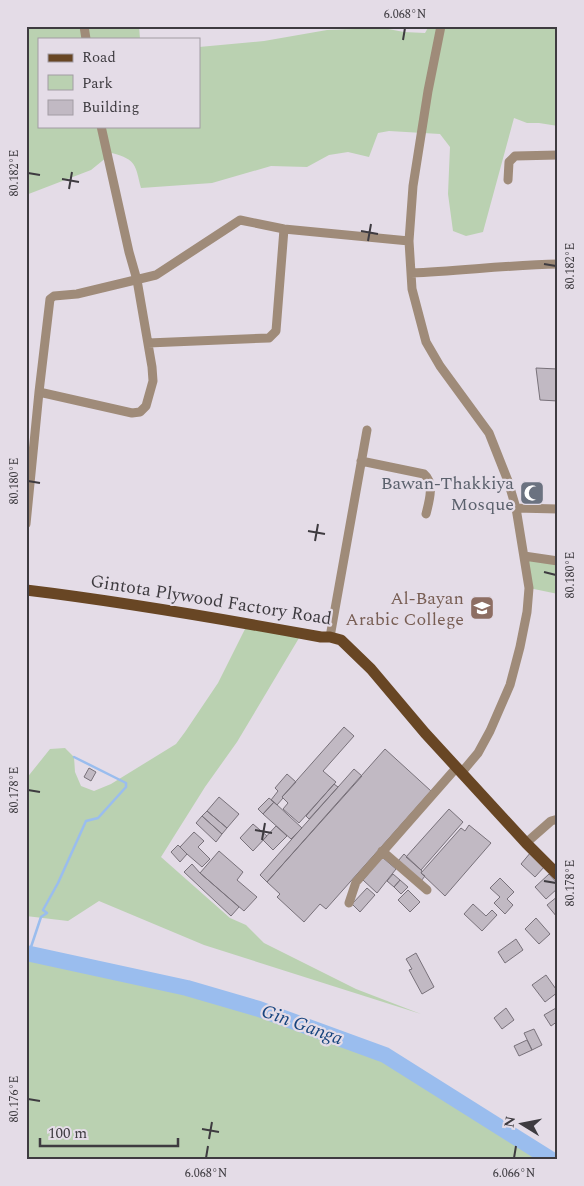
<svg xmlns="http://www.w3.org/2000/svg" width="584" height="1186" font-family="Spectral,serif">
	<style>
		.green { fill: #bad1b1 }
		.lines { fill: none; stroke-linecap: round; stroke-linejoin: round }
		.stream { stroke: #9abdee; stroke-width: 2.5 }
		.river { stroke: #9abdee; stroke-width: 16 }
		.building { fill: #c1b9c3; stroke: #78717a }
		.minor { stroke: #9f8b79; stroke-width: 9 }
		.major { stroke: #684624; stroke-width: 11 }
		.ticks { fill: none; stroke: #3e3b40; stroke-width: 2 }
		.labels { text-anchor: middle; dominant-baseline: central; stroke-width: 4.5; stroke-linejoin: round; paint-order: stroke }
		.worship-label { font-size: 18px; fill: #5b616d; stroke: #e4dce7; text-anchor: end }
		.education-label { font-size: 18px; fill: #785e54; stroke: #e4dce7; text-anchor: end }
		.street-label { font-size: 18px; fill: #3e3b40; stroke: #e4dce7 }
		.water-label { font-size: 19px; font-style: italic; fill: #17447e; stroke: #e4dce7 }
		.neatline { fill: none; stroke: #3e3b40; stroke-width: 2 }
		.ticks-label { font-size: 12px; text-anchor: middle; fill: #3e3b40 }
	</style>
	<rect width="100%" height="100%" fill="#e4dce7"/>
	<!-- green -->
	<path class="green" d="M26 26H139L140 39H39V126H199V47L264 41 327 30 383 28 404 32 425 33 429 26 558 27V126L539 123H527L514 118 483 232 466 236 453 231 448 194 450 147 440 134 389 131 378 133 369 157 348 152 329 155 307 167 271 166 212 183 141 188C135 165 137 160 112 153L91 170 26 195Z
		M524 556 558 561V594L529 588Z
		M248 623 302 633 237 742 205 787 161 857 230 918 246 925 264 943 356 989 421 1014 204 945 99 901 68 921 26 916V779L50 749 65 748 74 757 75 772 81 786 94 791 111 784 176 744 185 732 218 683Z
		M26 953 187 988 259 1009 385 1055 552 1160H26Z"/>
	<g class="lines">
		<!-- stream -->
		<path class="stream" d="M29 953 41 917 47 913 43 910 58 883 86 821 98 818 126 787V783L74 757"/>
		<!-- river -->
		<path class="river" d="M26 953 187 988 259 1009 385 1055 552 1160"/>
	</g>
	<!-- building -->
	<path class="building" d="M536 368 558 369V401L540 400Z
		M344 727 354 736 323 771 336 782 299 823 283 809 288 803 282 797Z
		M385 749 431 791 326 909 320 904 304 922 277 897 280 894 267 882Z
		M89 768 96 772 91 781 84 777Z
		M354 769 362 776 267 882 260 875Z
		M287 774 296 782 282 797 283 798 277 805 271 800 278 791 275 788Z
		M334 784 338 787 309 819 306 816Z
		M219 797 239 814 227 828 207 811Z
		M269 798 274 802 263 814 258 809Z
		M274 802 302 828 291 839 263 814Z
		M449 809 463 822 421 870 406 857Z
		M207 811 227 828 222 834 202 816Z
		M202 816 222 834 216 842 196 823Z
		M253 824 267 836 253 851 240 838Z
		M469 825 491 843 445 896 421 873 461 828 465 831Z
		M276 826 287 836 273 850 263 840Z
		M194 832 204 841 198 847 210 859 202 867 187 854 180 847Z
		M178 845 187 854 180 862 171 852Z
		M219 851 243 872 237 880 257 897 244 911 200 873Z
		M531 852 545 866 535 877 521 864Z
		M404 854 422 871 421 873 425 876 421 881 398 861Z
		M382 857 396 869 377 893 363 880Z
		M192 864 200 873 239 907 231 916 184 872Z
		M393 874 400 880 394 887 387 881Z
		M549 874 558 884V888L546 899 535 887Z
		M500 878 514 892 507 899 513 905 505 914 494 903 500 897 490 888Z
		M400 880 408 887 401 894 394 887Z
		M367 888 375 895 360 912 352 904Z
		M408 890 420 902 410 912 398 900Z
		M558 896V916L557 917 547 905Z
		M473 904 486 916 492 910 497 915 482 931 464 914Z
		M536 918 550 934 539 944 525 929Z
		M516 939 523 950 505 963 498 952Z
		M416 953 434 987 422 994 409 970 412 969 406 959Z
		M546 975 558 992 545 1002 532 985Z
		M506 1008 514 1020 502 1029 494 1018Z
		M556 1008 558 1010V1021L551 1026 544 1015Z
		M534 1029 542 1045 532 1050 524 1033Z
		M527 1040 532 1050 519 1056 514 1046Z"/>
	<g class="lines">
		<!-- minor -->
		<path class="minor" d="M84 26 86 39
			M441 26 428 91 413 186 409 241 412 289 426 342 440 366 489 433 508 481 516 508 529 588 527 612 520 647 510 685 490 731 478 753 462 772
			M508 180 509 162 515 156 558 155
			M411 273C460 271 509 265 558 264
			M148 343 269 338 276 331 284 229
			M39 392 132 413 140 412 146 406 153 381 152 367 137 280 129 252 101 126
			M361 461 424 474C435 483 429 502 426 514
			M516 508 558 509
			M26 524 39 392 50 299 54 296 77 294 156 275 240 220 284 229 409 241
			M524 556 558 561
			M330 637 367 430
			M526 843 551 821 558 819
			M382 851 427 890
			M349 903 356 882 457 767"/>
		<!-- major -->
		<path class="major" d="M26 590C125 602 223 619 321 637H330L341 640 371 669 425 733 526 843 558 875"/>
	</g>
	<!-- ticks -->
	<path class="ticks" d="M403 40 405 28M28 173 40 175M62 179 79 182M69 189 72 172M361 231 378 234M368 241 371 224M544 264 556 266M28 481 40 483M308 531 325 534M315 541 318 524M544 572 556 575M28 790 40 792M255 830 272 833M262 840 265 823M544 881 556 883M28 1099 40 1101M202 1129 219 1132M209 1139 212 1122M206 1158 208 1146M514 1158 516 1146"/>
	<!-- icons -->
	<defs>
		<symbol id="mosque-square" viewBox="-11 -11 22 22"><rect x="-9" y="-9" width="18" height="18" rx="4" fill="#6b7280" stroke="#e4dce7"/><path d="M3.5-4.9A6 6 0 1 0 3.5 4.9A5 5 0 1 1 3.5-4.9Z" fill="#fff"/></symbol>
		<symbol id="school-square" viewBox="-11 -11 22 22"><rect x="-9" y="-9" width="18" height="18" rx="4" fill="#8d6e63" stroke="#e4dce7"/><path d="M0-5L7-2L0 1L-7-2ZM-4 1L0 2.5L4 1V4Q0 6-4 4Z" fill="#fff"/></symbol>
	</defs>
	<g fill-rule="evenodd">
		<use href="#mosque-square" x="518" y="479" width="28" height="28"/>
		<use href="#school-square" x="468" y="594" width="28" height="28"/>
	</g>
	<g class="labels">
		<!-- worship labels -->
		<g class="worship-label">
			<text x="514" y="483">Bawan-Thakkiya<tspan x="514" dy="21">Mosque</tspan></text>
		</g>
		<!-- education labels -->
		<g class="education-label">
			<text x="464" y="598">Al-Bayan<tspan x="464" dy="21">Arabic College</tspan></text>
		</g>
		<!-- street labels -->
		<g class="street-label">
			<text transform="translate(211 600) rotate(9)">Gintota Plywood Factory Road</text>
		</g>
		<!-- water labels -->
		<g class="water-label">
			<text transform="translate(302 1025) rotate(20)">Gin Ganga</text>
		</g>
	</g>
	<!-- border -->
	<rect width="584" height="1186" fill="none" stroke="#e4dce7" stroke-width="55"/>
	<!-- legend -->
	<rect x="38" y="38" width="162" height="90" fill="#e4dce7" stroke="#a29ca4"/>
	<rect x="48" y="54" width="25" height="8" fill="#684624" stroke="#a29ca4"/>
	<text x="82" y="62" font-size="15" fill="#3e3b40">Road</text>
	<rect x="48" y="75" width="25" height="15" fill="#bad1b1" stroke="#a29ca4"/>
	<text x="82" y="88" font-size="15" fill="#3e3b40">Park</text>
	<rect x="48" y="100" width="25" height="15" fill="#c1b9c3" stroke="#a29ca4"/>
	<text x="82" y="112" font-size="15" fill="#3e3b40">Building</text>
	<!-- north arrow -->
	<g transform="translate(522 1124) rotate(280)" stroke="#e4dce7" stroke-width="4" paint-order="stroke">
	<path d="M0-4L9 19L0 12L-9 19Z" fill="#3e3b40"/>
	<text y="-8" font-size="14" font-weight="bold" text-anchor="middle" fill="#3e3b40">N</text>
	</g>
	<!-- scale -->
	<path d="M40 1138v8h138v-8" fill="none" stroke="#3e3b40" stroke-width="2.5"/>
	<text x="48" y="1138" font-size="15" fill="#3e3b40" stroke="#e4dce7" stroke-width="4" paint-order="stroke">100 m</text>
	<rect x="28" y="28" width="528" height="1130" class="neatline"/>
	<g class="ticks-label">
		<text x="405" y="18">6.068°N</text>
		<text transform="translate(14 173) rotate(-90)" y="4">80.182°E</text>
		<text transform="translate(570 266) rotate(-90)" y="4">80.182°E</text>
		<text transform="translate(14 481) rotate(-90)" y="4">80.180°E</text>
		<text transform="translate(570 575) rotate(-90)" y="4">80.180°E</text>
		<text transform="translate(14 790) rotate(-90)" y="4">80.178°E</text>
		<text transform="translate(570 883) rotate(-90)" y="4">80.178°E</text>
		<text transform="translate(14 1099) rotate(-90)" y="4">80.176°E</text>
		<text x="206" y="1177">6.068°N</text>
		<text x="514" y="1177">6.066°N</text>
	</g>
</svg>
